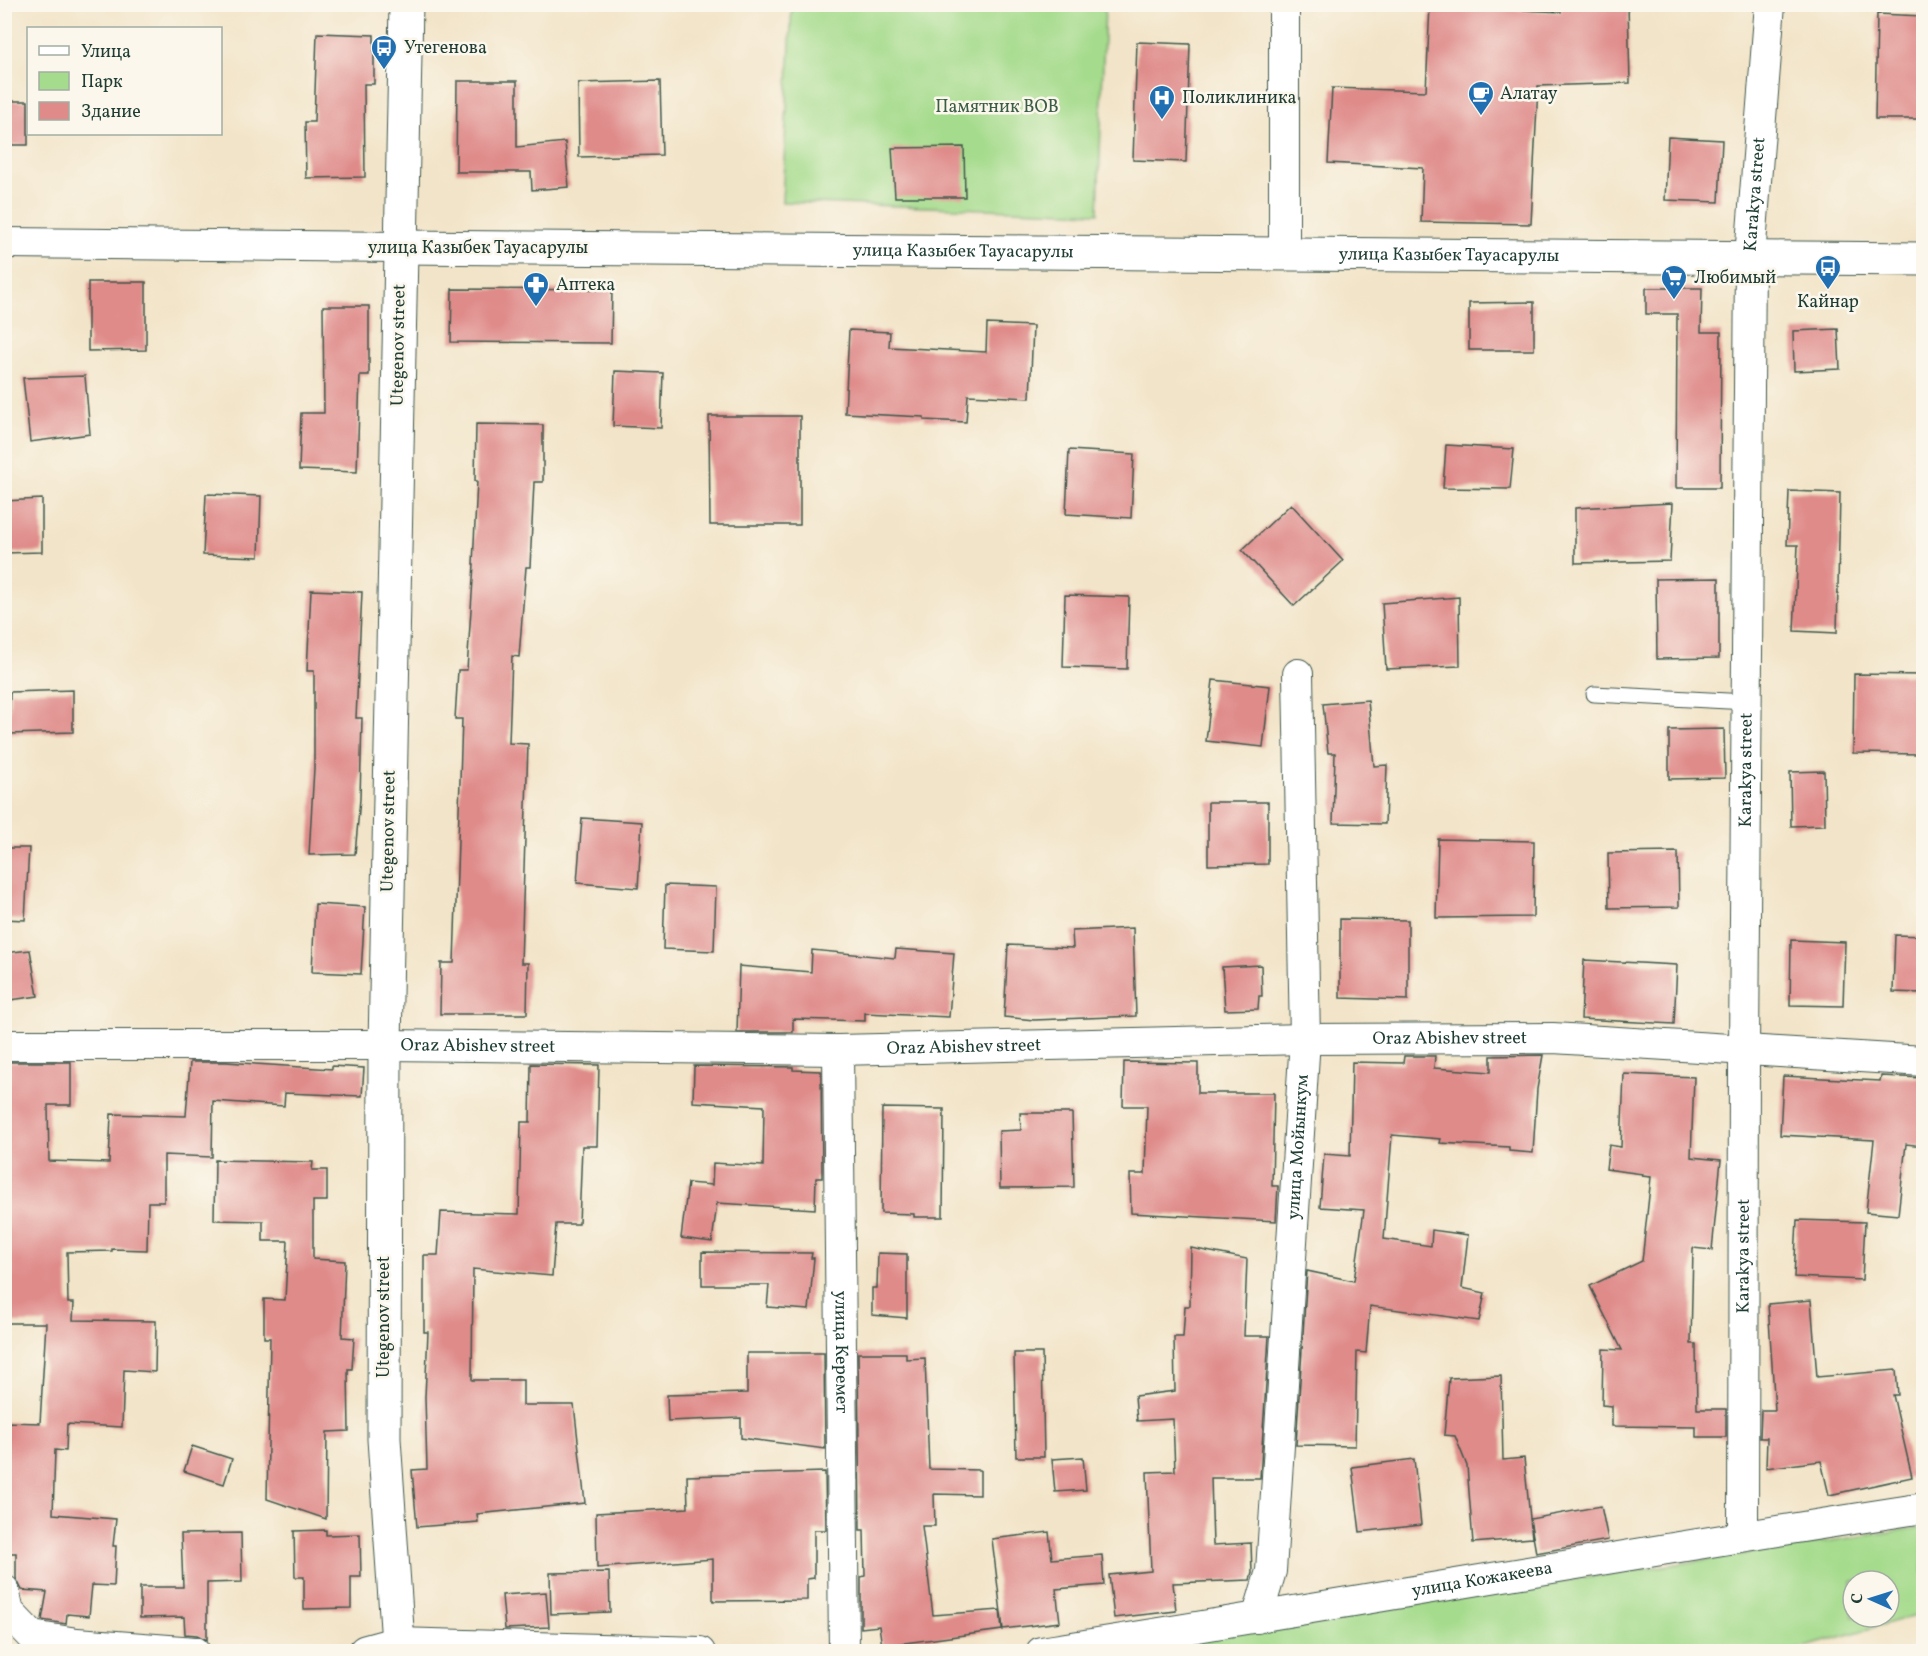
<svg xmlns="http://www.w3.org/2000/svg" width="1928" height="1656" font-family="Vollkorn,serif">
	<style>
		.green { fill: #a5db8c; stroke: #628c60; stroke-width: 1.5; fill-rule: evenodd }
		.building { fill: #df8b8a }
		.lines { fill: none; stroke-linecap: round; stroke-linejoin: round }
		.service-casing { stroke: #3f564a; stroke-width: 17 }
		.minor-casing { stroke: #3f564a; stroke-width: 32 }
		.tertiary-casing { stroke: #3f564a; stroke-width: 35 }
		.service { stroke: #fff; stroke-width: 15 }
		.minor { stroke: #fff; stroke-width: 30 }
		.tertiary { stroke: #fff; stroke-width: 33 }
		.labels { text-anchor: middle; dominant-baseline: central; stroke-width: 5; stroke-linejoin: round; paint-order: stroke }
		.poi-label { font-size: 18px; fill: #1f3d34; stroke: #fbf7ec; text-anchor: start }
		.park-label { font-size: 18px; fill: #3a5d46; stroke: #fbf7ec }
		.street-label { font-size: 18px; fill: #1f3d34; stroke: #fbf7ec }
	</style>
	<rect width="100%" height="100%" fill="#fbf7ec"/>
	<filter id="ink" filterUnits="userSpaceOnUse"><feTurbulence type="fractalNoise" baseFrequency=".0167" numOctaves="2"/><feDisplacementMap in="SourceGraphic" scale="12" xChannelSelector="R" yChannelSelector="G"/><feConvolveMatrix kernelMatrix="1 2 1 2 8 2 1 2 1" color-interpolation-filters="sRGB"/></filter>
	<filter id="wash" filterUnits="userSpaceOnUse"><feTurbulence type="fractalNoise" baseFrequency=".008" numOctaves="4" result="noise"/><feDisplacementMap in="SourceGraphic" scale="24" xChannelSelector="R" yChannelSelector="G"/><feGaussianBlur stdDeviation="1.35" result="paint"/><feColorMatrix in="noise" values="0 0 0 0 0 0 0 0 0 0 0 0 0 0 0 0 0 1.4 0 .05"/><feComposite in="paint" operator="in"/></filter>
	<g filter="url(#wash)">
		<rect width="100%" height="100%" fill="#f2e4c8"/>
		<!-- green -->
		<path class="green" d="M792 5H1105L1098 213 782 202Z
			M1923 1527V1613L1792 1651 1091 1652ZM1853 1581H1889V1617H1853Z"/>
		<g id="blocks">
			<!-- building -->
			<path class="building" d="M1560 4H1628L1630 83 1538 86 1531 224 1421 222 1423 168 1328 163 1332 88 1426 91 1430 5 1561 12Z
				M1877 14 1923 16V119H1875Z
				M317 33 374 35V84H364L365 177 306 178 305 122H314Z
				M1137 42 1190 44 1186 162 1133 160Z
				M457 81H517V147L565 142 569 187 532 190 531 172H456Z
				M660 81 662 155 579 157 578 83Z
				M4 101H28V145H4Z
				M1668 137 1722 140 1719 202 1665 200Z
				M964 147 965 197H895L892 148Z
				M88 282H146V350L88 351Z
				M1646 288H1702L1701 332H1721L1720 488H1676L1677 314H1646Z
				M452 289 612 290 611 343 451 342Z
				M1534 302V350H1469V303Z
				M323 306H369V375H360L357 472 299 470 301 413H324Z
				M987 324 1033 326 1030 398 968 395 966 422 924 420V417L845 413 849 330 890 332 889 347 986 352Z
				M1838 329 1840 369 1794 371 1793 331Z
				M615 371 663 373 661 428 613 426Z
				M85 376 90 434 30 442 23 378Z
				M709 416H800V525H710Z
				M476 424 543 425V482H534L530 567H526L519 657 512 656 509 743 528 744 521 963H528L527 1014H440L441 963H454L462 719H455L458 670H467L474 564H473L477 481H475Z
				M1446 445 1514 449 1510 489 1443 488Z
				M1069 450 1134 454 1131 518 1066 514Z
				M1789 491 1840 493 1837 633 1794 631 1798 545H1787Z
				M206 494 261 496 259 557 203 555Z
				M42 499V552L4 553V501Z
				M1673 503 1670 561 1575 563V508Z
				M1291 504 1343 561 1294 606 1242 550Z
				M1719 578V658L1657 659 1656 579Z
				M311 590 362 592 356 718H362L360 799 355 854 309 855 314 768V671H307Z
				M1065 595 1129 597 1127 669 1063 667Z
				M1459 597 1460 666 1386 669 1382 603Z
				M1854 674 1923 675 1922 754 1853 753Z
				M1213 680 1270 686 1263 747 1206 741Z
				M73 690V732L9 734 10 692Z
				M1368 700 1374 766 1387 765 1385 824 1333 823 1335 753H1328L1323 704Z
				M1724 729 1725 778 1669 779V730Z
				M1824 771 1825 825 1791 826 1790 772Z
				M1208 802H1268V864L1208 865Z
				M582 818 642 822 638 888 577 883Z
				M1438 839 1534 841 1533 917 1436 918Z
				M4 848H29L25 920 4 919Z
				M1678 852 1679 907 1609 908 1608 853Z
				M665 885 716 887 714 951 663 949Z
				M315 904 365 907 361 974 312 972Z
				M1340 919 1408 920V1000L1340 998Z
				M1133 928 1136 1016 1034 1020 1004 1017 1008 945 1073 948 1072 931Z
				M1895 935 1923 936V993L1893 992Z
				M1791 940 1845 942 1843 1006 1790 1005Z
				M896 949 954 953 949 1017 865 1013V1021L793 1019V1032H737L739 966 811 972 812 950 895 958Z
				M30 950 38 996 4 1001V953Z
				M1584 960 1677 965 1674 1024 1581 1019Z
				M1261 965 1262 996H1259L1258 1009 1225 1010 1222 967Z
				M1543 1055 1537 1089 1533 1153 1509 1151V1147L1440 1143 1441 1139 1392 1135 1384 1239 1431 1246 1432 1230 1468 1235 1462 1288 1485 1293 1479 1321 1370 1306 1366 1353 1357 1352 1355 1446 1296 1445 1307 1271 1354 1281 1364 1210 1320 1207 1324 1154 1350 1156 1352 1062 1403 1063 1404 1056H1435L1434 1068 1491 1072V1056Z
				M4 1062H71V1105H48L49 1161 109 1163 111 1114 186 1116 190 1062H226L332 1069V1066L364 1068 362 1096 285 1093 284 1106 213 1101 212 1157 164 1155V1202H148L147 1250 112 1249V1251L67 1252 68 1303H74L73 1320 156 1321 155 1372 124 1370 122 1427 67 1424 66 1451 55 1450 53 1514 116 1519 113 1546H116L114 1586 92 1585 89 1616 67 1614 66 1624 42 1620 47 1592 22 1590 16 1578V1553H4V1422L40 1423 46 1323H4Z
				M1124 1062 1198 1063V1093H1274L1272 1186H1278L1276 1221 1131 1213 1130 1174H1145L1147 1106H1123Z
				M531 1064 599 1065 597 1146H582L579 1224H556L552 1276 473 1269 472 1380H523V1405H574L585 1503 477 1514 478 1522 417 1527 412 1470 427 1469 425 1397 428 1332H424V1255H438L441 1212 519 1214 521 1122H530Z
				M694 1066 793 1067V1070L821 1071 822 1178H816L815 1209 717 1203 712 1242 681 1238 688 1183 712 1185 713 1163 763 1166 764 1106 693 1102Z
				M1624 1074 1694 1077 1691 1157 1721 1160 1712 1250 1693 1248 1691 1344H1696L1697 1409H1726V1437H1696V1427L1612 1426V1406L1602 1405 1603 1349 1622 1350 1590 1286 1642 1261 1651 1177 1642 1176 1643 1174 1606 1169 1609 1145 1621 1147Z
				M1783 1076 1880 1081 1881 1076 1923 1078V1146L1906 1144 1898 1215 1866 1212 1874 1140 1780 1135Z
				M882 1108 944 1109 943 1217H914V1214L881 1213Z
				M1020 1113H1072L1074 1187 1000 1188 999 1131 1021 1130Z
				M215 1160 313 1162 312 1170H327V1201H313V1259L345 1261 342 1337 354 1338 352 1369H348L349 1431 327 1432 326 1519 267 1499 270 1338H264V1299L285 1300 288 1241H263V1221L214 1220Z
				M1797 1220 1865 1222 1862 1280 1794 1277Z
				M1191 1248 1247 1259 1244 1336H1269L1260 1478H1211L1213 1545 1251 1543 1252 1573 1250 1580 1173 1583 1176 1611 1114 1618 1109 1575 1151 1571 1147 1472 1175 1471 1173 1419 1137 1421 1135 1396 1175 1391 1174 1337H1183L1185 1306H1190Z
				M702 1252 812 1253 811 1258H814L809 1310 767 1307 769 1285H702Z
				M878 1253 907 1254V1318L872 1315V1288H877Z
				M1811 1300 1817 1377 1896 1370 1898 1395H1893L1912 1477 1829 1495 1821 1461 1766 1468 1767 1438H1760L1761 1410H1775L1768 1304Z
				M747 1353H824L825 1449 741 1438V1418L668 1421 667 1395 747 1393Z
				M858 1353H906V1359L925 1358 929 1469 980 1470V1495L934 1494 935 1526H922L933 1615 1000 1610 1002 1630 882 1646 879 1626 861 1628V1577L865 1576 864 1530H860Z
				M1014 1353H1042L1044 1457H1016Z
				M1501 1376 1503 1460 1524 1458 1532 1538 1473 1543 1467 1466 1455 1436 1444 1435 1449 1378Z
				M192 1446 232 1459 224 1484 184 1471Z
				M1083 1457 1086 1490 1055 1492 1052 1459Z
				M1414 1459 1421 1525 1360 1532 1352 1467Z
				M825 1472 826 1530H814V1578L807 1579V1600L713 1601V1559L597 1568 596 1513 688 1508 687 1476Z
				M1601 1506 1608 1540 1536 1553 1530 1519Z
				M326 1530V1535L360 1534 361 1577H351V1608L304 1609V1577H295L294 1531Z
				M1049 1532 1052 1559 1102 1555 1104 1585 1056 1589 1060 1622 1003 1629 992 1539Z
				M241 1533 242 1582 207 1583V1640L197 1635 185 1634 184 1617 140 1618V1587H183L181 1534Z
				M609 1572 610 1612 551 1614 550 1573Z
				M546 1592 549 1627 505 1629 502 1595Z"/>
		</g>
	</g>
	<g filter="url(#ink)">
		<use href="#blocks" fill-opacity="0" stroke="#3f564a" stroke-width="1.5"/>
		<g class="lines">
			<defs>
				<path id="service" d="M1594 694 1747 702"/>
				<g id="minor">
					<path d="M1284 4V253"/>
					<path d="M4 243 401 247"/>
					<path id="s1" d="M4 1045H385L838 1050 1305 1039 1553 1038 1924 1061"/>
					<path id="s2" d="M838 1050 844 1652"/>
					<path id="s3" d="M1743 1535 1744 1050 1750 257 1770 4"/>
					<path d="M4 1590 9 1612 32 1636 77 1643 195 1652"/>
					<path id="s4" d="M1257 1618 1271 1571 1305 1039 1298 674"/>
					<path d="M398 1643 700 1652"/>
					<path id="s5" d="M1041 1652C1335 1606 1629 1553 1924 1508"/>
				</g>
				<g id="tertiary">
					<path d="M406 4 385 1045 384 1439 398 1643 410 1652"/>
					<path id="s6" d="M401 247 1924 259"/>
					<path d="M365 1652 398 1643"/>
				</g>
			</defs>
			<!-- service casing -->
			<use href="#service" class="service-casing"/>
			<!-- minor casing -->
			<use href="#minor" class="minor-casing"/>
			<!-- tertiary casing -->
			<use href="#tertiary" class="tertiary-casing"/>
			<!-- service -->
			<use href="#service" class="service"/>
			<!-- minor -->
			<use href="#minor" class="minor"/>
			<!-- tertiary -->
			<use href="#tertiary" class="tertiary"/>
		</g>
	</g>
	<!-- icons -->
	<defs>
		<symbol id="bus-pin" viewBox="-11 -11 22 30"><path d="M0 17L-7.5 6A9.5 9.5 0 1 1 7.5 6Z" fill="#1f6fb2" stroke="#fbf7ec"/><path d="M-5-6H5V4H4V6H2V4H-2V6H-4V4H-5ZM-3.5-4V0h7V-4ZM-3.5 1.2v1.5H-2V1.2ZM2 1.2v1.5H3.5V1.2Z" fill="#fff"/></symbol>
		<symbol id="cafe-pin" viewBox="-11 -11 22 30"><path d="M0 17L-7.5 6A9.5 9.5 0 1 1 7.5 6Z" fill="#1f6fb2" stroke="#fbf7ec"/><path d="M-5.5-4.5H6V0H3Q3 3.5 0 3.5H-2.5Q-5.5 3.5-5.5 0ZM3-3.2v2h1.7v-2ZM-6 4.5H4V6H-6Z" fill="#fff"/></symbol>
		<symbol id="hospital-pin" viewBox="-11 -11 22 30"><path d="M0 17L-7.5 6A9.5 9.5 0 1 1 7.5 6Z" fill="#1f6fb2" stroke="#fbf7ec"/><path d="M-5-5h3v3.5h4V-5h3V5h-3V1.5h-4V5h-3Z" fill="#fff"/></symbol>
		<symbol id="supermarket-pin" viewBox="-11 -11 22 30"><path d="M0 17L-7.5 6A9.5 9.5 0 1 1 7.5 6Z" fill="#1f6fb2" stroke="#fbf7ec"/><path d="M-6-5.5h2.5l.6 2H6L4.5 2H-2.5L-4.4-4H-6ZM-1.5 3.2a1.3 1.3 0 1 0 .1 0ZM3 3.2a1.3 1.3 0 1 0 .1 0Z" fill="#fff"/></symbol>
		<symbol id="pharmacy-pin" viewBox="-11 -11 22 30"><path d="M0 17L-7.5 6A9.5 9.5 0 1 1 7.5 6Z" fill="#1f6fb2" stroke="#fbf7ec"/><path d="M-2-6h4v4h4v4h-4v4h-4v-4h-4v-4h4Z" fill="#fff"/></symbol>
	</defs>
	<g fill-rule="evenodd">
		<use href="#bus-pin" x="369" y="33" width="30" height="40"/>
		<use href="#cafe-pin" x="1466" y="79" width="30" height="40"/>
		<use href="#hospital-pin" x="1147" y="83" width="30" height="40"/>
		<use href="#bus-pin" x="1813" y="253" width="30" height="40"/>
		<use href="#supermarket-pin" x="1659" y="263" width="30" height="40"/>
		<use href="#pharmacy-pin" x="521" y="270" width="30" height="40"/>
	</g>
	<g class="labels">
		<!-- poi labels -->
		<g class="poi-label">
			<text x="404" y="48">Утегенова</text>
			<text x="1500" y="94">Алатау</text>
			<text x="1182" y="98">Поликлиника</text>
			<text x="1694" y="278">Любимый</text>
			<text x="556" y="285">Аптека</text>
			<text x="1828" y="302" text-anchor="middle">Кайнар</text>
		</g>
		<!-- park labels -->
		<g class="park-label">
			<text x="997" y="107">Памятник ВОВ</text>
		</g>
		<!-- street labels -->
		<g class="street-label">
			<text stroke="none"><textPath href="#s3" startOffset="1341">Karakya street</textPath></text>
			<text x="478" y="248">улица Казыбек Тауасарулы</text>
			<text stroke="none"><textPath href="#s6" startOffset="562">улица Казыбек Тауасарулы</textPath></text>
			<text stroke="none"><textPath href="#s6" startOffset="1048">улица Казыбек Тауасарулы</textPath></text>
			<text transform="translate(399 345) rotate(-89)">Utegenov street</text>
			<text stroke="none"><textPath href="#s3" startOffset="765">Karakya street</textPath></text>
			<text transform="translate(389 831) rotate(-89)">Utegenov street</text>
			<text stroke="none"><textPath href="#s1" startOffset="1446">Oraz Abishev street</textPath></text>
			<text stroke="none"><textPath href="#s1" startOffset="474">Oraz Abishev street</textPath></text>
			<text stroke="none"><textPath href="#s1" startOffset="960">Oraz Abishev street</textPath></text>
			<text stroke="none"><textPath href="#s4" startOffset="474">улица Мойынкум</textPath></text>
			<text stroke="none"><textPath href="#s3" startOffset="279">Karakya street</textPath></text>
			<text transform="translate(384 1317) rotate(-90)">Utegenov street</text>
			<text stroke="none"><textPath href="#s2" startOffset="302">улица Керемет</textPath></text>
			<text stroke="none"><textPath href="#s5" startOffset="447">улица Кожакеева</textPath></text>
		</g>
	</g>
	<!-- margin -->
	<rect width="1928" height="1656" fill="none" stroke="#fbf7ec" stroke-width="24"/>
	<!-- legend -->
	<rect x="27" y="27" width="195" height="108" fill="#fbf7ec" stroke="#a3ada2" stroke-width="1.5"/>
	<rect x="39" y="46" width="30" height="9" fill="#ffffff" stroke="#a3ada2" stroke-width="1.5"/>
	<text x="81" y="57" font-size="18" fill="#1f3d34">Улица</text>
	<rect x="39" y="72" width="30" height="18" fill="#a5db8c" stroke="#a3ada2" stroke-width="1.5"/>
	<text x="81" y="87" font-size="18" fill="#1f3d34">Парк</text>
	<rect x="39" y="102" width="30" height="18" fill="#df8b8a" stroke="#a3ada2" stroke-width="1.5"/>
	<text x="81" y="117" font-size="18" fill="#1f3d34">Здание</text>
	<!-- north arrow -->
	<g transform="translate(1871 1599) rotate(273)"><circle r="28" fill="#fbf7ec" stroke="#a3ada2" stroke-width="1.5"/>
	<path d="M0-4.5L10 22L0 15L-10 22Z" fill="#1f6fb2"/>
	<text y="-9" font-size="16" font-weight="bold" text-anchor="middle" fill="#1f3d34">С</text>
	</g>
</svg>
